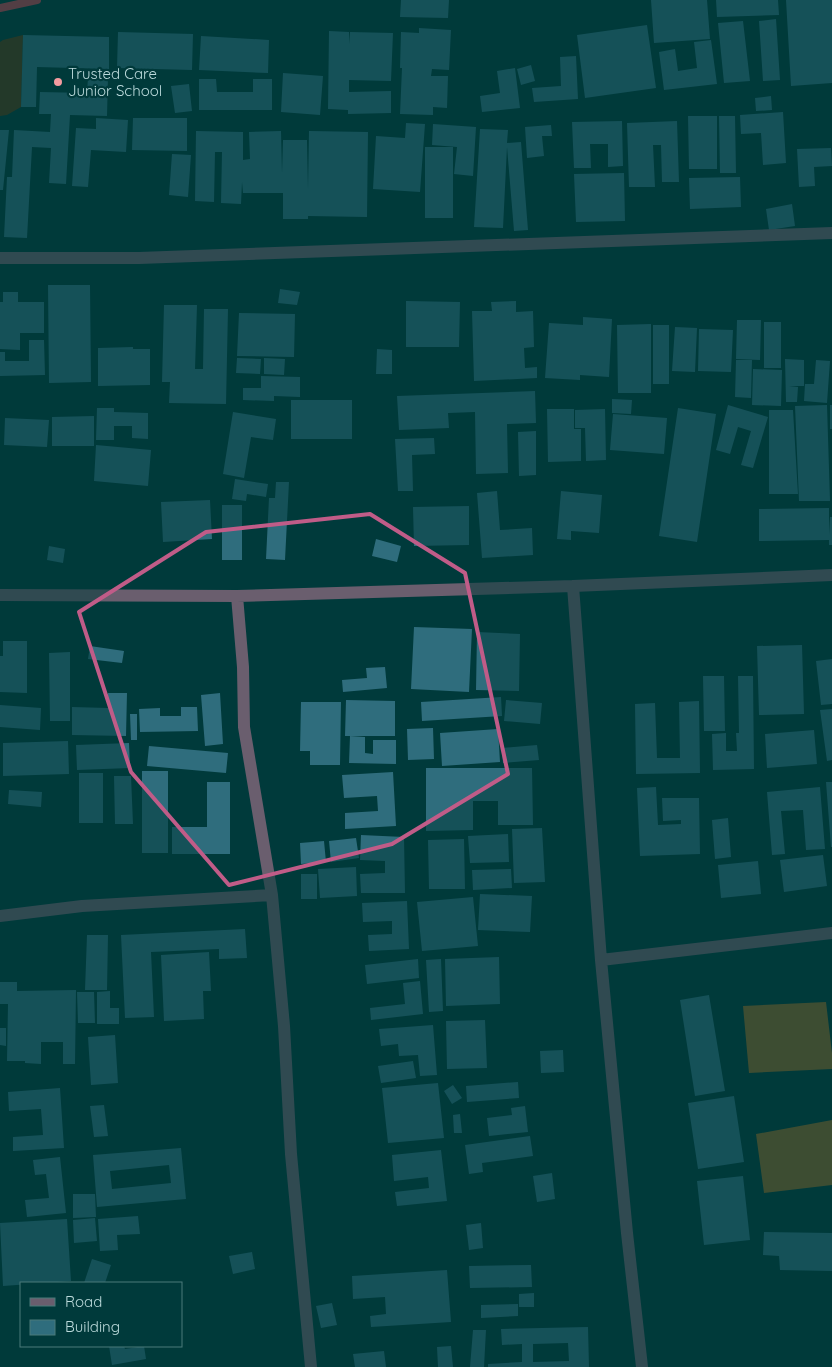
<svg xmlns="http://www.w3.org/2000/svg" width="832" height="1367" font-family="Quicksand,sans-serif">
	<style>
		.green { fill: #4f3915 }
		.forest { fill: #886429 }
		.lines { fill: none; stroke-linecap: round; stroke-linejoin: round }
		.stream { stroke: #b74451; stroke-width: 8 }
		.building { fill: #2f6d7d; fill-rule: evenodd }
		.minor { stroke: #6a5e6e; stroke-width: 12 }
		.marked { fill: none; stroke: #c05c88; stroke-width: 4; stroke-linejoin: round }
		.poi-dot { fill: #f49b9f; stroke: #003a3b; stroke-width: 2 }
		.labels { text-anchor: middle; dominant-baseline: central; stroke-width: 4.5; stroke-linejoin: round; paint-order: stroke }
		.poi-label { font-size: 15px; fill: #bbdadb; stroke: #003a3b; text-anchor: start }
	</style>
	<rect width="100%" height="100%" fill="#003a3b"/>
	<!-- green -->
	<path class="green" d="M23 35 21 107 7 115 0 116V42L3 40Z"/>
	<!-- forest -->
	<path class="forest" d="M826 1002 832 1053V1069L749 1073 743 1006Z
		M832 1120V1185L764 1193 756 1134Z"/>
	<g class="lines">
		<!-- stream -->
		<path class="stream" d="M0 8 37 0"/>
	</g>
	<!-- building -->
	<path class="building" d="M401 0H449L448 18 400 17Z
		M651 0H707L710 39 654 43Z
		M716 0H778L779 15 717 17Z
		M786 0H832V83L791 86Z
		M776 19 780 80 763 81 759 21Z
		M743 21 750 81 724 83 718 23Z
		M647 25 656 88 585 98 577 35Z
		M419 28 451 30 449 70 432 69 431 76H448L447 108 433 107V115L400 114 402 68H400L401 32 419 33Z
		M329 31 349 32 350 44V32L393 33 391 81 349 80V92L391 91V113L348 114V110L328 109Z
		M118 32 193 34 192 70 117 68Z
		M23 35 109 37V69L37 67 36 107H21Z
		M201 36 269 40 268 73 199 70Z
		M711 40 717 84 664 90 659 52 675 49 678 71 697 68 694 42Z
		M576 56 578 99 534 102 532 88 561 86 560 57Z
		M531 65 535 81 521 85 517 69Z
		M515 68 520 108 482 112 480 96 500 93 497 71Z
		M283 73 323 76 320 115 281 112Z
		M88 77H108L107 116 70 115 66 184 49 183 51 148 32 147 27 238 4 237 7 177H12L14 130 50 132 51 114H39L40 92 87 93Z
		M199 79H216L217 92H253V79H272V110H199Z
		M189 84 192 111 175 113 171 86Z
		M771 96 772 110 756 111 755 98Z
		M783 112 786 163 763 165 761 133 741 134 740 115Z
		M688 116H717V169H689Z
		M719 116H735L736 173H720Z
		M96 118 128 120 126 152 91 150 88 187 72 186 76 128 96 129Z
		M133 118H187V151L132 150Z
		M622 121 623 166 608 167V144H590L591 168H574L572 122Z
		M677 121 679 182H662L661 145H653L655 187H629L627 123Z
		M406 123 425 124 420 192 373 189 376 136 405 138Z
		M433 124 476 127 473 176 454 174 457 147 432 145Z
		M551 125 552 136H542L544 156 527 158 525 127Z
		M480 129 508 130 507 143 521 142 528 230 514 231 507 147 503 228 474 227Z
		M0 130H9L3 190H0Z
		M196 131 243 132V160L250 159 249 132 281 131 282 173 283 140H307L308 189 309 131 368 132 367 217 308 216V219H283V181V193H243L242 182 241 204 221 203 222 152H215L214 202 195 201Z
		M425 147H453V218H425Z
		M831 148 832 166 814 167 815 186 799 187 797 149Z
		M172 154 191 155 188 197 169 195Z
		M624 173 625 221 576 222 574 174Z
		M740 177 741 207 690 209 689 178Z
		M792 204 795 226 769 230 766 209Z
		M48 285H90L91 382 49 383Z
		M280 289 300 292 297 305 278 303Z
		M3 292H18V302H44V333H20V350L0 349V302H3Z
		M406 301 460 302 459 347H406Z
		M516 301V312L533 311 534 347 524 348 525 368 537 367V378L474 381 472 311H492L491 302Z
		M164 305H197L195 369H203L204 309H228L226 404 169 403 170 382H162Z
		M239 313 295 314 294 357 237 356Z
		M583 317 612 319 609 377 580 375V380L545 378 549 323 583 325Z
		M737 320H761L760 360 736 359Z
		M764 322H781V368H764Z
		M651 324V393H618L617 325Z
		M653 325H669V384H653Z
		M675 327 697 328 695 372 672 371Z
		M699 329 733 330 731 372 698 371Z
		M29 340H44L45 375 0 376V352H5V361H29Z
		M133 347V349H150V385L98 386V348Z
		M377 349 392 350V374H376Z
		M237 358 261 359 260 374 236 373Z
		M264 358 285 359 284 375 264 374Z
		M785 359 804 360V386H789L798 387 797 402H786Z
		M736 360H752L751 398 735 397Z
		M816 360 830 361 827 403 804 401 805 384H814Z
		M753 369 782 370 781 406 752 405Z
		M261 376 300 377V397L274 396V401L243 400V388H261Z
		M535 391 536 423 507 424 508 473 476 474 475 412 448 413 449 428 399 430 397 396Z
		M612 399 632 400 631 414 612 413Z
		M291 400H352V439H291Z
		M728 405 768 417 753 468 741 465 751 431 738 427 730 454 716 450Z
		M827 405 830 501H799L795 406Z
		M830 405H832V429H830Z
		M97 408H114V412L148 413V439L132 438V426H114V440H96Z
		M678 408 716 414 697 542 659 536Z
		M547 409H574V429H581V461L548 462Z
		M605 409 606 460 586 461 585 428H575V410Z
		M769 410H793L798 494H769Z
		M233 412 276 419 273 440 251 437 244 478 223 474Z
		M613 414 667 418 664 454 610 450Z
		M94 416V446H52V417Z
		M5 418 49 420 47 447 4 445Z
		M536 431V475L519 476 518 432Z
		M434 438 435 454 412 455 413 491H398L395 439Z
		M96 445 151 450 148 486 94 481Z
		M235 479 268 484 266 497 247 494 246 501 232 499Z
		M276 482H289L285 560 266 559 269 498H275Z
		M497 491 500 530 532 528 533 555 482 558 477 493Z
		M561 491 602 495 599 533 571 531V540L557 539Z
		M210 500 212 539 163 542 161 502Z
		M222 505H242V560H222Z
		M469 506V545L414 546 413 507Z
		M829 508V535L830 517H832V545H829V540L759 541V509Z
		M376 539 401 546 397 562 372 556Z
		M49 546 65 549 63 563 47 560Z
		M414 627 472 629 469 692 411 689Z
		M477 632 520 634 519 691 476 690Z
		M3 641H27V693L0 692V656H3Z
		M802 645 804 714 759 715 757 646Z
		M90 646 124 651 122 663 88 659Z
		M70 652V721H50L49 653Z
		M832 659V704L821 705 816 661Z
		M385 667 387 688 343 692 342 680 367 678 366 668Z
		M703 676H724L725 731H704Z
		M738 676H753L754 769 713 770 712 734 726 733V751H737L736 733H739Z
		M108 693H127L126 736 72 735V707L108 708Z
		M220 693 223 744 205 746 201 695Z
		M501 697 502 716 422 721 421 702Z
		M346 700 395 701V736H345Z
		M506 700 542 703 540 724 504 721Z
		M699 701 700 773 636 774 635 704 655 703 657 758H680L679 702Z
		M301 702H341L340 765H310V751H300Z
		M0 705 41 708 40 730 0 727Z
		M181 707H197L198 731 140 732 139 709 160 708V716H181Z
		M832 709V760L827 761 820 710Z
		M130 714H137V740H131Z
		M433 728 434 759 408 760 407 729Z
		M498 729 500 762 442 766 440 733Z
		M814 730 817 764 767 768 765 734Z
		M350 736 365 737V753L373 754V740H396V764L349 763Z
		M68 741 69 774 3 776V743Z
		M129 743 130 768 77 770 76 745Z
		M537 745 539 760 503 763 502 748Z
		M149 746 228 753 226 773 147 766Z
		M426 768H532L533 825H498V801H473V830L426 831Z
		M142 771H168V853H142Z
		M393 772 396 826 345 829V813L378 811 377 796 344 798 342 775Z
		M79 773H103V823H79Z
		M114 776H131L133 824H115Z
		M207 782H230V854H172V827H207Z
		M826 782H832V847H831Z
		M656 787 658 825 681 824V820L663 821 662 798H699L700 854 640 856 637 788Z
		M820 787 825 849 806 850 803 810 781 811 785 854 772 855 767 792Z
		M9 790 42 792 41 807 8 804Z
		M728 818 731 857 715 859 712 820Z
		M542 828 545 882 514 883 512 829Z
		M508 834 509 862 470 863 468 836Z
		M361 835 404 837 405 893H361L360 874 385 873V861L360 860Z
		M356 838 359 858 331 862 329 841Z
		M464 839 465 889H429L428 840Z
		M324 841 326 862 301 864 300 843Z
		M823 855 827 886 784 892 780 860Z
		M758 861 761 894 721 898 718 865Z
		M356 867 357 896 320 898 318 869Z
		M511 869 512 888 473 890 472 870Z
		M301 874H317V899H301Z
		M480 894 532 896 530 932 478 930Z
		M473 897 478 946 422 951 417 902Z
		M407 901 409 949 369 951 368 935 392 934V921L363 922 362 903Z
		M245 929 247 958 219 959V949L151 952 154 1017 125 1018 121 935Z
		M87 935H108L107 990H85Z
		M209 952 211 991H203L204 1019 164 1021 161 955Z
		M499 957 500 1004 446 1006 445 959Z
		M418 959 419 978 367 984 365 965Z
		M441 959 443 1011 429 1012 426 960Z
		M420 981 423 1014 371 1020 370 1008 405 1004 403 983Z
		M0 982H17V991L76 990 75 1064H63V1042H41V1064L25 1063V1061H7L8 1004H0Z
		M110 991V1008H119V1024H97V992Z
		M77 992H94L95 1023H78Z
		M709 995 725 1091 695 1096 680 1000Z
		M485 1020 487 1068 447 1069 446 1021Z
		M433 1025 437 1075 420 1076 418 1055 399 1056 398 1044 381 1046 379 1029Z
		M0 1028H6V1046L0 1045Z
		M115 1035 118 1083 91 1085 88 1037Z
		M563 1050 564 1072 541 1073 540 1051Z
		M413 1061 416 1078 381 1083 378 1066Z
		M518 1082 519 1098 467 1102 466 1086Z
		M438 1083 444 1138 388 1143 382 1088Z
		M453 1085 462 1098 452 1104 444 1091Z
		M60 1088 64 1148 13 1151V1137L43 1135 41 1109 9 1111 8 1092Z
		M734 1096 744 1162 698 1169 688 1103Z
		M104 1105 108 1136 94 1137 90 1106Z
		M525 1106 528 1132 489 1136 487 1118 512 1115 511 1108Z
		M460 1114 462 1133H454L453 1115Z
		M530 1136 533 1156 482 1163 483 1172 469 1174 465 1145Z
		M181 1148 186 1199 97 1207 93 1155ZM169 1165 171 1183 112 1189 110 1171Z
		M441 1150 447 1201 397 1206 395 1192 429 1188 428 1177 394 1181 392 1155Z
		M60 1157 66 1213 27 1217 25 1200 49 1198 46 1174 35 1175 33 1160Z
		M552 1173 555 1199 537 1202 533 1176Z
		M743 1176 750 1240 704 1245 697 1181Z
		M73 1194H95L96 1217 73 1218Z
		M138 1216 140 1234 117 1235 118 1250 100 1251 98 1219Z
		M95 1218 97 1241 74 1243 73 1220Z
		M67 1219 71 1281 3 1286 0 1223Z
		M481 1223 483 1248 469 1250 466 1225Z
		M764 1232 832 1233V1271L780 1270 779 1256 763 1255Z
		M252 1252 255 1269 233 1274 229 1256Z
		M92 1259 111 1265 105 1283H84Z
		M531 1265 532 1287 470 1288 469 1266Z
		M447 1270 451 1322 371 1327 370 1316 386 1314 385 1297 353 1299 352 1276Z
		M534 1293V1307H519V1294Z
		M332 1303 337 1325 321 1328 316 1306Z
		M518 1304V1316L481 1318V1305Z
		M588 1327 589 1367H488V1364L522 1362V1344L502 1345 501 1329ZM568 1343 569 1361 533 1362V1344Z
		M473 1330H486L484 1367H470Z
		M109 1346H124L125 1349 144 1346 146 1359 112 1365Z
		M451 1346 453 1367H438L437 1347Z
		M384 1351 386 1367H355L353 1354Z"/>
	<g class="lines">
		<!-- minor -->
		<path class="minor" d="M0 258H139L832 233
			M573 586 601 960 627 1233 642 1367
			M0 595 237 596 573 586 832 575
			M237 596 243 667 244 727 272 895 284 1026 291 1154 311 1367
			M0 916 82 906 272 895
			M601 960 832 933"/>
	</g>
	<!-- marked area -->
	<path d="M0 0H832V1367H0ZM370 514 465 573 508 774 392 844 229 885 131 772 79 612 206 532Z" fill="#003a3b" fill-opacity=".55" fill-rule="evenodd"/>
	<path class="marked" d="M370 514 465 573 508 774 392 844 229 885 131 772 79 612 206 532Z"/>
	<!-- markers -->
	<circle class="poi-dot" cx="58" cy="82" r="5"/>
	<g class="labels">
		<!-- poi labels -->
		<g class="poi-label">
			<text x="68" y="73">Trusted Care<tspan x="68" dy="17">Junior School</tspan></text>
		</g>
	</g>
	<!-- legend -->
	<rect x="20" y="1282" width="162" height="65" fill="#003a3b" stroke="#4b7a7b"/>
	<rect x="30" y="1298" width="25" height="8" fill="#6a5e6e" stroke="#4b7a7b"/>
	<text x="65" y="1307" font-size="15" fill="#bbdadb">Road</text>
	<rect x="30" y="1320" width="25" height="15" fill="#2f6d7d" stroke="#4b7a7b"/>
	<text x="65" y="1332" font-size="15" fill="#bbdadb">Building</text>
</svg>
